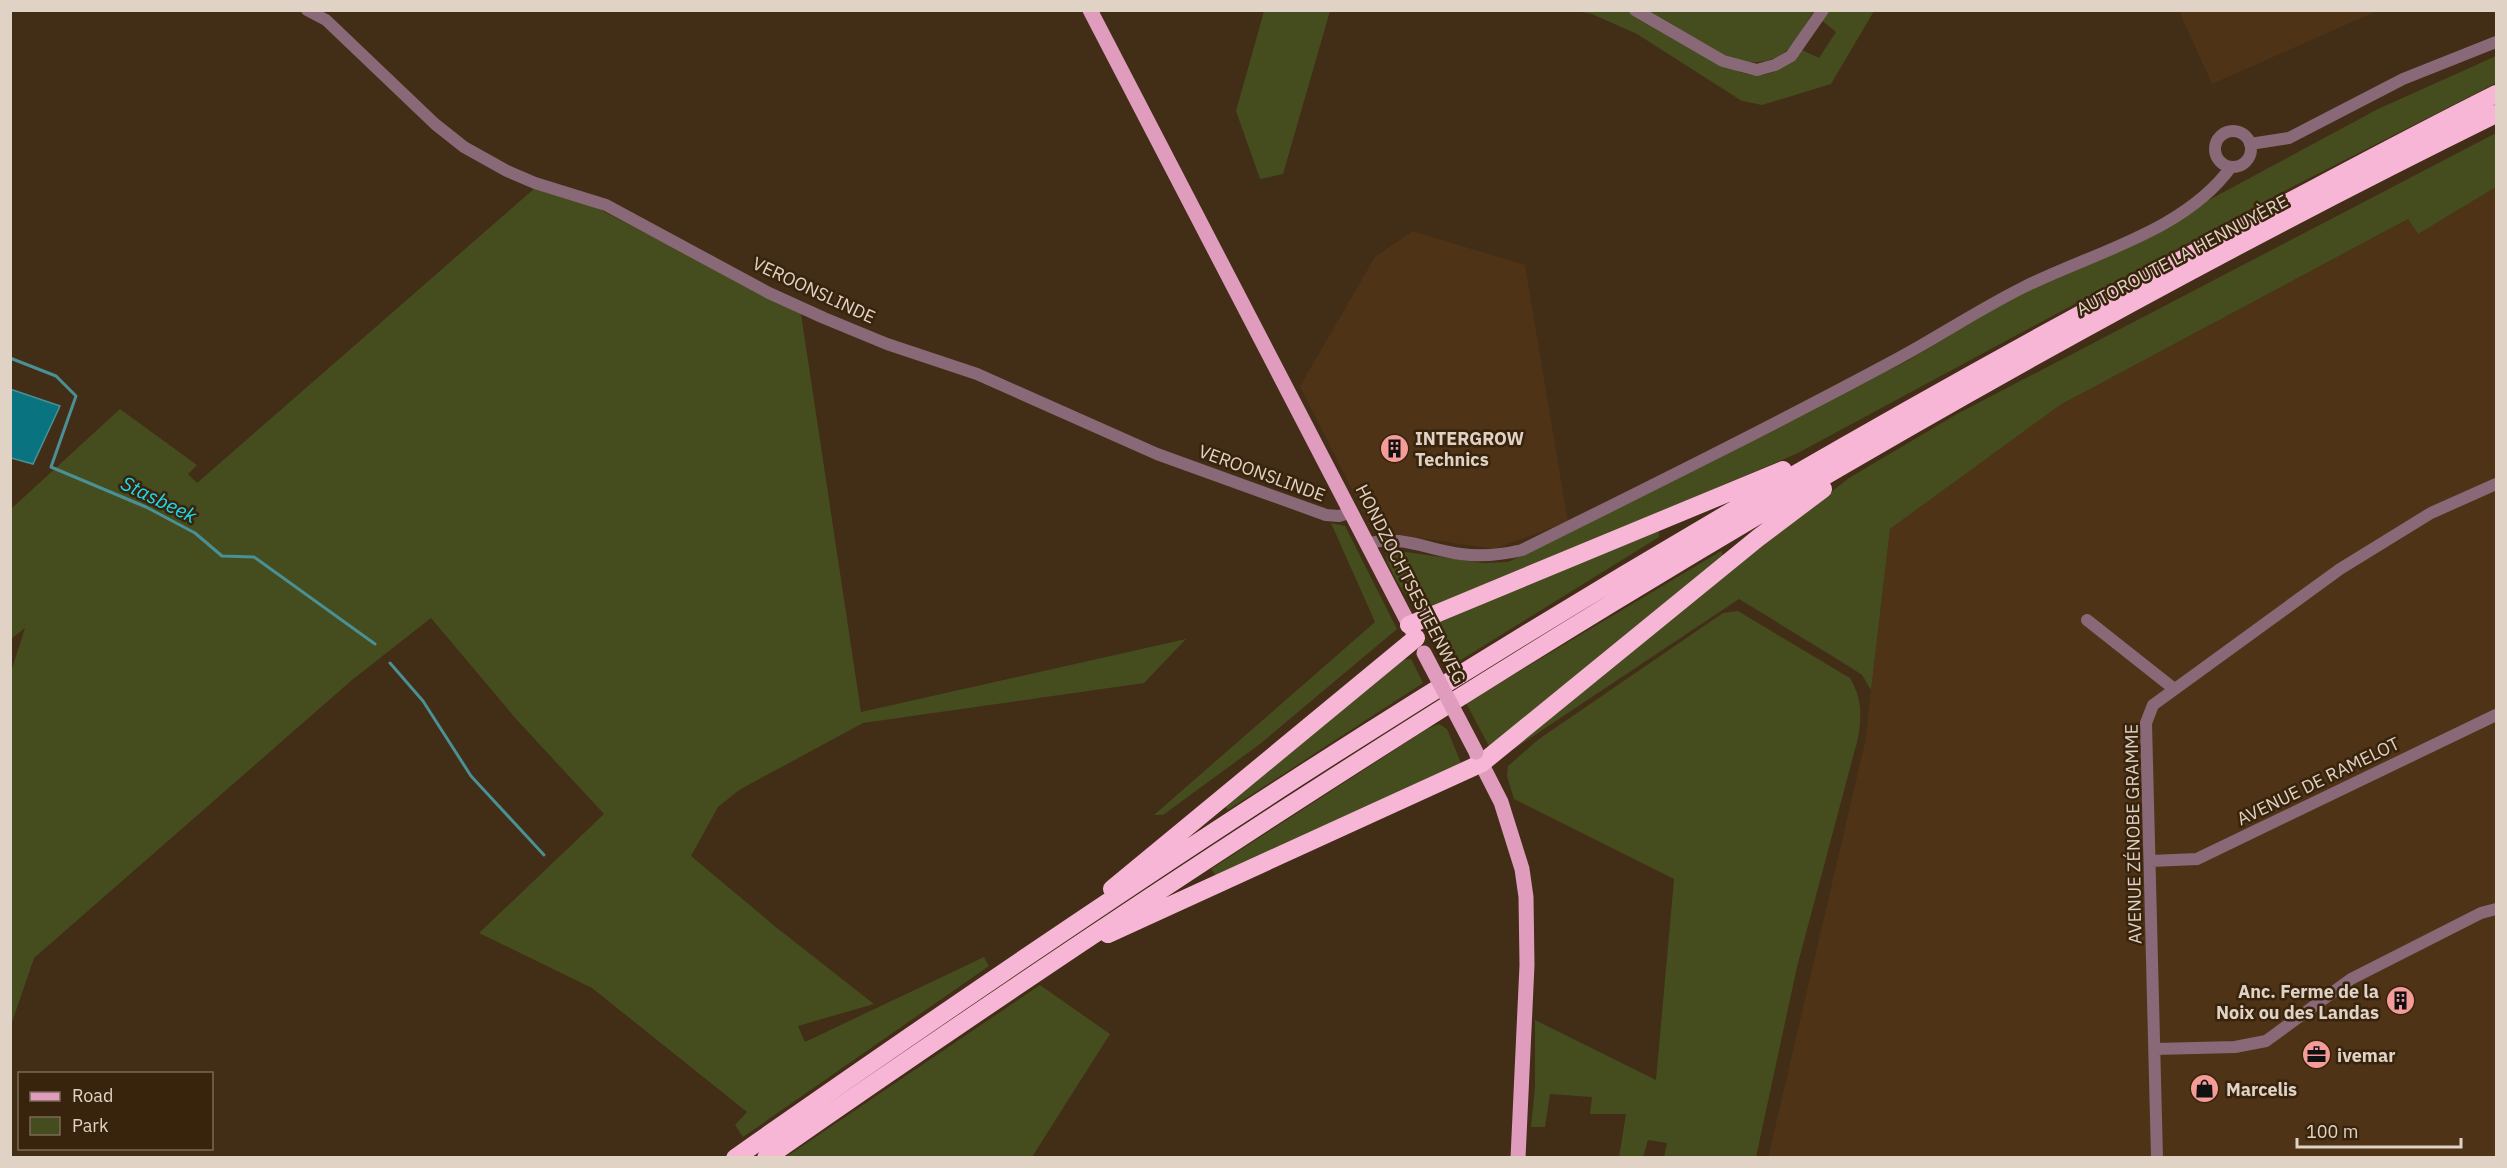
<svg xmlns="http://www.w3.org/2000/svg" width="2507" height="1168" font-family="'IBM Plex Sans',sans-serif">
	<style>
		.built { fill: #4e3316 }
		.green { fill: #454d1e }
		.water { fill: #09737f; stroke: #4a9094; stroke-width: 1.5 }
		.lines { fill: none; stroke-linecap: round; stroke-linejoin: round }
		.stream { stroke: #4a9094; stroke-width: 3 }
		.minor { stroke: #896877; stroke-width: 12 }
		.major { stroke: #df9cbd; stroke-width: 15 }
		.highway { stroke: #f8b6d6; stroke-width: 18 }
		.major-bridge { stroke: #df9cbd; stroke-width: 15 }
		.labels { text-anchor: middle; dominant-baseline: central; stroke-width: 5; stroke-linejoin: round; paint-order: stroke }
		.street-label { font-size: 18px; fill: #e0d2c5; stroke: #38230c }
		.poi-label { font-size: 18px; font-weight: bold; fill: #e0d2c5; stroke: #38230c; text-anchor: start }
		.water-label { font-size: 20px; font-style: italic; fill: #1bdaf0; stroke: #38230c }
	</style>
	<rect width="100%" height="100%" fill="#422d16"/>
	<!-- built -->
	<path class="built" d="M2179 11H2377L2212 84Z
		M2496 187V1157L1768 1158 1865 742 1890 529 2060 405 2408 219 2418 234Z
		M1412 231 1525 265 1568 522 1494 549 1373 531 1300 386 1375 257Z"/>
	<!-- green -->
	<path class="green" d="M1264 11H1330L1283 174 1260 179 1236 111Z
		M1577 11H1630L1740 72C1767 81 1784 70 1800 49L1819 58 1836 32 1820 19 1826 11H1874L1831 84 1762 105 1742 101 1637 34 1592 14Z
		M1644 11H1814C1805 24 1797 42 1785 52 1743 84 1681 32 1644 11Z
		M2496 56V83L2290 188 1796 454 1425 612C1407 600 1393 578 1386 557L1392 550 1483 563 1508 562 1907 361 2011 299 2166 223 2378 109Z
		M2496 133V187L2418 234 2408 219 2060 405 1890 529 1871 690 1862 675 1850 667 1739 599 1514 749 1510 745 1849 478 1957 414Z
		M535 188 595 207 801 314 861 712 1186 639 1144 683 863 723 739 790 718 807 691 856 777 928 874 1004 798 1026 805 1042 984 957 989 966 743 1137 735 1125 747 1112 592 988 479 933 604 814 516 719 431 618 352 680 34 958 11 1025 10 675 25 628 11 639V509L120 409 197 465 188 474 197 483Z
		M1331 523 1345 526 1397 629 1260 744 1163 815H1154L1375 622Z
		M1659 527V537L1448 668 1426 626Z
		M1721 551 1725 558 1490 748 1466 703Z
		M1738 611 1850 678C1862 698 1862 716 1858 738L1797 967 1756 1157H1664L1667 1143 1648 1140 1643 1157H1619L1626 1114H1590L1592 1097 1550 1094 1545 1127H1531L1535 1087V1020L1656 1080 1674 879 1514 799 1507 776 1508 766 1539 739 1723 613Z
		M1411 659 1423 683 1228 810 1223 804 1399 660Z
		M1439 724 1447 729 1461 763 1216 876 1211 869 1427 729Z
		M1040 985 1110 1034 1032 1157H786Z"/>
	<!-- water -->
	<path class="water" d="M10 389 60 406 33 464 11 458Z"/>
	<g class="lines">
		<!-- stream -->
		<path class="stream" d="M10 358 56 376 76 396 51 467 146 507 195 533 222 556 254 557 375 644
			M390 663 423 701 471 776 544 855"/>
		<!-- minor -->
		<path class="minor" d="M307 10 326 20 435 124 464 147 507 171 535 183 606 205 769 293 824 318 887 344 977 374 1157 454 1326 515 1339 516 1352 512
			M1635 10 1723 61 1757 70 1775 65 1791 56 1823 10
			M2215 149a18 18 0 1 1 36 0a18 18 0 1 1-36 0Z
			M2250 144 2289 138 2403 79 2496 42
			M1368 544C1397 533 1432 551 1461 554 1482 557 1501 555 1522 550 1647 488 1772 426 1895 360 1938 337 1978 310 2022 288 2091 253 2184 232 2231 167
			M2087 620 2173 688
			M2151 861 2197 859 2496 715
			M2155 1049 2235 1047 2266 1041 2351 979 2481 913 2496 909
			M2157 1158 2146 723 2153 705 2340 569 2431 513 2496 484"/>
		<!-- major -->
		<path class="major" d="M1090 10 1414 634
			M1477 755 1501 802 1522 869 1526 897 1527 965 1518 1158"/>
		<!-- highway -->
		<path class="highway" d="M1409 625 1783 470
			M1112 889 1416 638
			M1108 934 1482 763 1758 538 1823 489
			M735 1158C919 1029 1104 902 1292 781 1585 592 1887 417 2194 253 2294 199 2394 145 2496 94
			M766 1158C1319 773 1891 412 2496 114"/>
		<!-- major-bridge -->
		<path class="major-bridge" d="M1424 653 1476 752"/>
	</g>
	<!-- icons -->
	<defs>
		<symbol id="building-disc" viewBox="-11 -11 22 22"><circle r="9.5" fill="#f59b98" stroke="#38230c"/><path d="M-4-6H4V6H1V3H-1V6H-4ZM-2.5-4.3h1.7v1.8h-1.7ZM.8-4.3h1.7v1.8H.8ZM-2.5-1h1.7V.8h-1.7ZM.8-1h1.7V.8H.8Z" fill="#111"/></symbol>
		<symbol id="office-disc" viewBox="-11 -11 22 22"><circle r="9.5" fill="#f59b98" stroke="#38230c"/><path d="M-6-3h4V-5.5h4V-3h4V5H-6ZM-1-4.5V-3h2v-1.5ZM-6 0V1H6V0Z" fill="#111"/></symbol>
		<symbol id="shop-disc" viewBox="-11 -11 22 22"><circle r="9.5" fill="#f59b98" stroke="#38230c"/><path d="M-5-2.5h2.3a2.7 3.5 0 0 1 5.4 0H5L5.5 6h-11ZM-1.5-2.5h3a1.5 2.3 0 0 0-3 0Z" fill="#111"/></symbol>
	</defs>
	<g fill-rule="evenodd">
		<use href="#building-disc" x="1378" y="432" width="33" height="33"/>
		<use href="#building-disc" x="2384" y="984" width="33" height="33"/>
		<use href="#office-disc" x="2300" y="1038" width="33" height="33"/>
		<use href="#shop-disc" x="2188" y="1072" width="33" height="33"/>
	</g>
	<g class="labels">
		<!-- street labels -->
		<g class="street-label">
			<text transform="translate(2182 255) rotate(-28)">AUTOROUTE LA HENNUYÈRE</text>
			<text transform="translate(814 290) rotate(25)">VEROONSLINDE</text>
			<text transform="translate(1262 473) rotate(20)">VEROONSLINDE</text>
			<text transform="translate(1411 584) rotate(63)">HONDZOCHTSESTEENWEG</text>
			<text transform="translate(2318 781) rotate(-26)">AVENUE DE RAMELOT</text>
			<text transform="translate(2133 834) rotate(-91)">AVENUE ZÉNOBE GRAMME</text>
		</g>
		<!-- poi labels -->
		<g class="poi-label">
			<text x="1415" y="438">INTERGROW<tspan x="1415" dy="21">Technics</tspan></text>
			<text x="2379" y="991" text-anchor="end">Anc. Ferme de la<tspan x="2379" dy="21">Noix ou des Landas</tspan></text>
			<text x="2337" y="1055">ivemar</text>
			<text x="2226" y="1089">Marcelis</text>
		</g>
		<!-- water labels -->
		<g class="water-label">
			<text transform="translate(159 499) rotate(26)">Stasbeek</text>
		</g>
	</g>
	<!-- border -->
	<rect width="2507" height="1168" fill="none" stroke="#e0d2c5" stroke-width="24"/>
	<!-- legend -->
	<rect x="18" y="1072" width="195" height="78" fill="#38230c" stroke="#7b6956" stroke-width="1.5"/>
	<rect x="30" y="1092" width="30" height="9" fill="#df9cbd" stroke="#7b6956" stroke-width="1.5"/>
	<text x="72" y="1102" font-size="18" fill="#e0d2c5">Road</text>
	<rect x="30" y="1117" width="30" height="18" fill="#454d1e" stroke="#7b6956" stroke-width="1.5"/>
	<text x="72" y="1132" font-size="18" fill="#e0d2c5">Park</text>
	<!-- scale -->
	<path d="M2297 1138v9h164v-9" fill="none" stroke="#e0d2c5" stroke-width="3"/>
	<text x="2306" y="1138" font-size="18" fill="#e0d2c5" stroke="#38230c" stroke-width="4.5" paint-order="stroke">100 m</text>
</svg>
